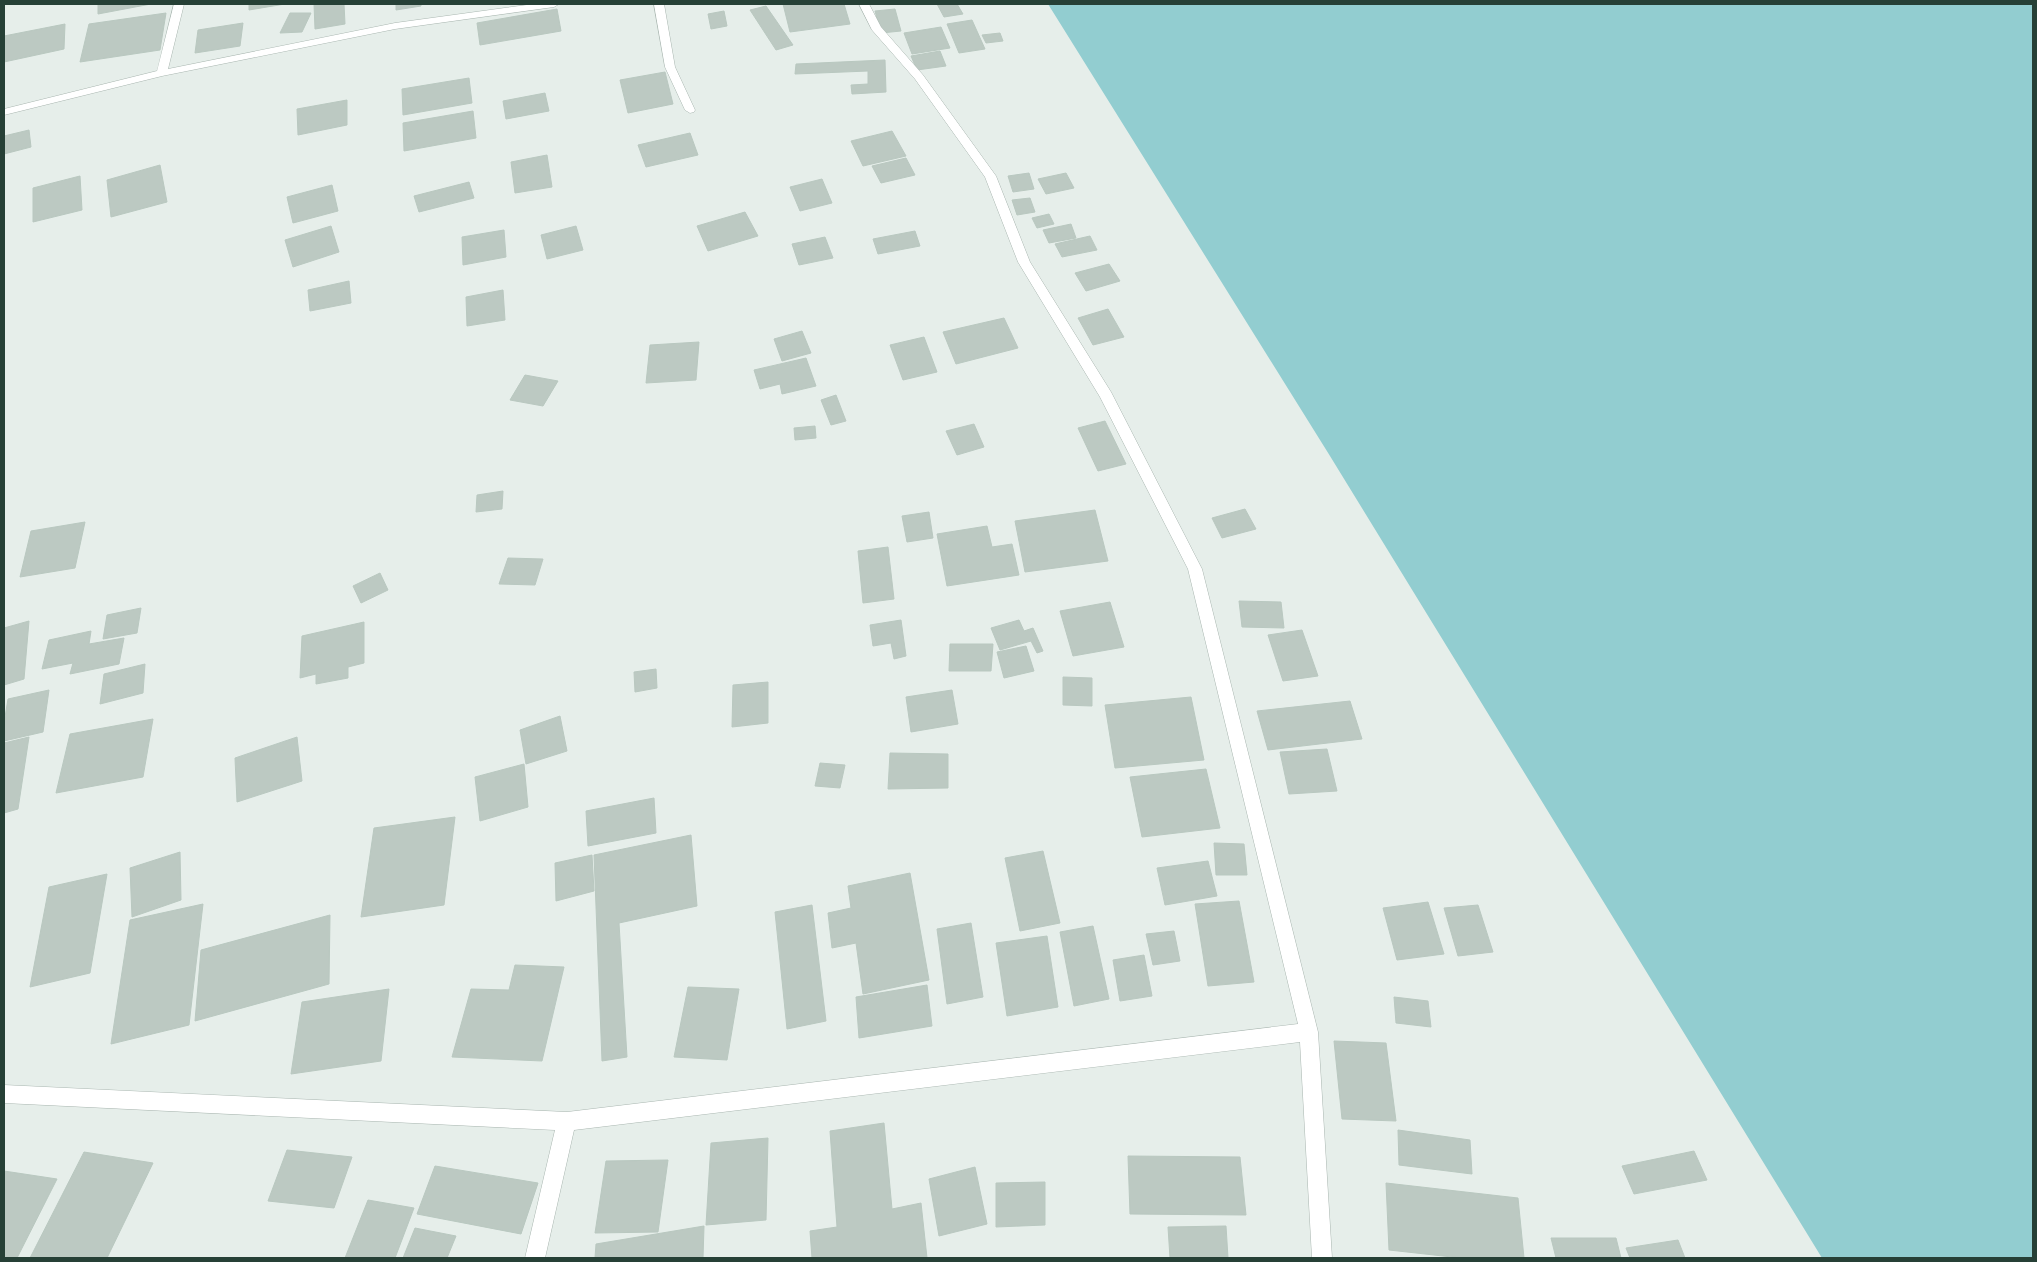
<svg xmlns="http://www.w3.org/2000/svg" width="2037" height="1262" font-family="'DejaVu Sans',sans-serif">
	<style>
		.water { fill: #92cdd0 }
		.building { fill: #bcc9c2; stroke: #b9c8c0 }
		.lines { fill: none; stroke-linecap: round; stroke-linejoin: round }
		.minor-casing { stroke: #a9b6b0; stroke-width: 1 }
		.minor { fill: #fff; fill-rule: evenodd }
	</style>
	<rect width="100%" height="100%" fill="#e6eeea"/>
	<!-- water -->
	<path class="water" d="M1048 4H2033V1258H1822L1330 456Z"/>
	<!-- building -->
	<path class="building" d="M98 4H151L98 14Z
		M249 4H285L249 10Z
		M314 4H344L345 24 315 29Z
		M396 4H421V6L396 10Z
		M783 4H844L850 24 790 32Z
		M937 4H957L963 14 944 17Z
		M766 6 793 45 776 50 750 10Z
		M557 9 561 31 480 45 477 23Z
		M895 9 901 31 881 33 875 11Z
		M724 11 727 26 711 29 708 14Z
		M166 13 160 50 80 62 89 24Z
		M290 13H311L302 32 280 33Z
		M972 20 985 49 959 53 947 24Z
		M243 23 240 46 195 53 198 30Z
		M65 24 64 49 4 62V36Z
		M941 27 950 48 912 54 904 33Z
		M1000 33 1003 41 986 43 982 35Z
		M940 51 946 66 917 70 911 56Z
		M885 60 886 92 852 94 851 85 868 84V71L795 74 796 64Z
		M665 72 673 104 628 113 620 80Z
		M469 78 472 103 403 115 402 89Z
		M545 93 549 111 506 119 503 101Z
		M347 100V125L298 135 297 109Z
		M473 111 476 138 404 151 403 123Z
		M29 130 31 147 4 154V136Z
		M892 131 906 156 863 166 851 141Z
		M690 133 698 155 646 167 638 145Z
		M547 155 552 187 515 193 511 162Z
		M906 158 915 175 881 183 872 166Z
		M160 165 167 202 111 217 107 180Z
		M1029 173 1034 189 1013 192 1008 176Z
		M1066 173 1074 188 1046 194 1038 179Z
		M80 176 82 210 33 222V188Z
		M822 179 832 203 800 211 790 187Z
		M469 182 474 198 419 212 414 196Z
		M332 185 338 211 293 223 287 197Z
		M1030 198 1035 212 1017 215 1012 200Z
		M745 212 758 236 708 251 697 226Z
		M1049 214 1054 224 1037 228 1032 218Z
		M1071 224 1076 238 1049 243 1043 230Z
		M331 226 339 252 293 267 285 240Z
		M576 226 583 250 547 259 541 235Z
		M504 230 506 257 463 265 462 237Z
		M915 231 920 246 878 254 873 239Z
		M1090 236 1097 250 1062 257 1055 244Z
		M825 237 833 258 799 265 792 244Z
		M1109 264 1120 281 1086 291 1075 273Z
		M349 281 351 303 310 311 308 290Z
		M503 290 505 320 467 326 466 297Z
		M1108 309 1124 337 1093 345 1078 318Z
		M1004 318 1018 348 956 364 943 332Z
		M802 331 811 353 782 361 774 339Z
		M924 337 937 372 903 380 890 345Z
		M699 342 696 380 646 383 650 345Z
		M806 358 816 386 782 394 780 384 760 389 754 370Z
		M525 375 558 381 543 406 510 400Z
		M836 395 846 421 831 425 821 400Z
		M1105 421 1126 464 1098 471 1078 428Z
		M974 424 984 447 957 455 946 431Z
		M815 426 816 438 795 440 794 428Z
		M503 491 502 509 476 512 477 495Z
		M1245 509 1256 529 1222 538 1212 518Z
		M1095 510 1108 561 1025 572 1015 521Z
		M929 512 933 538 907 542 902 516Z
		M85 522 75 568 20 577 31 531Z
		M987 526 992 547 1012 544 1019 575 947 586 937 534Z
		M888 547 894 599 863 603 858 551Z
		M508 558 543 559 535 585 499 584Z
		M380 573 388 590 361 603 353 586Z
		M1239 601 1281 602 1284 628 1242 627Z
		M1110 602 1124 647 1073 656 1060 611Z
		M141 608 137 633 103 639 107 615Z
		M901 620 906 656 894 659 891 643 873 646 870 625Z
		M1019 620 1024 631 1033 628 1043 651 1037 653 1031 641 1000 650 991 628Z
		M29 621 24 679 4 685V628Z
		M364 622V663L348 667V678L316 684V674L300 678 302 636Z
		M1302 630 1318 676 1283 681 1268 635Z
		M91 631 89 644 124 638 119 664 70 674 73 663 42 669 49 640Z
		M950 644H993L991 671H949Z
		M1026 646 1034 671 1004 678 997 652Z
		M145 664 143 693 100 704 104 674Z
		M656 669 657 688 635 692 634 672Z
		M1063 677 1092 678V706L1063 705Z
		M768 682V723L732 727 733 685Z
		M49 690 43 732 4 741V723L8 699Z
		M952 690 958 724 911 732 906 697Z
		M1191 697 1204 760 1115 768 1105 705Z
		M1350 701 1362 739 1268 750 1257 711Z
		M560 716 567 751 526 764 520 730Z
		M153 719 143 777 56 793 70 734Z
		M29 737 18 809 4 813V743Z
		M297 737 302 781 237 802 235 758Z
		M1327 749 1337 791 1289 794 1280 752Z
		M890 753 948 754V788L888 789Z
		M820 763 845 765 840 788 815 786Z
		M524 764 528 807 480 821 475 777Z
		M1206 769 1220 828 1142 837 1130 777Z
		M654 798 656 833 588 846 586 811Z
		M455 817 444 905 361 917 374 828Z
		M691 835 697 906 619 923 627 1057 602 1061 594 855Z
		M1214 843 1244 844 1247 875H1216Z
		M1043 851 1060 923 1020 931 1005 858Z
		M180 852 181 900 132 917 130 868Z
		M592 855 594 891 556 901 555 863Z
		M1208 861 1217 896 1165 905 1157 868Z
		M910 873 929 980 863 994 856 943 832 948 828 913 851 908 848 886Z
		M107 874 90 973 30 987 49 887Z
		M1239 901 1254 982 1208 986 1195 904Z
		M1428 902 1444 954 1397 960 1383 908Z
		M203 904 189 1025 111 1044 130 920Z
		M812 905 826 1021 787 1029 775 912Z
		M1478 905 1493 952 1458 956 1444 908Z
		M330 915 329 984 195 1021 201 950Z
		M971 923 983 997 947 1004 937 929Z
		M1093 926 1109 999 1074 1006 1060 932Z
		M1174 931 1180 961 1153 965 1146 934Z
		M1047 936 1058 1007 1007 1016 996 943Z
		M1144 955 1152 996 1120 1001 1113 960Z
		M515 965 564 967 542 1061 452 1057 471 989 509 990Z
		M927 985 932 1026 859 1038 856 997Z
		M688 987 739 989 727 1060 674 1057Z
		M389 989 381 1061 291 1074 302 1002Z
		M1394 997 1428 1001 1431 1027 1396 1023Z
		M1334 1041 1386 1043 1396 1121 1342 1119Z
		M884 1123 892 1209 921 1203 927 1258H812L810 1231 837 1227 830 1131Z
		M1398 1130 1470 1140 1472 1174 1399 1165Z
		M768 1138 766 1220 706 1225 711 1143Z
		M287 1150 352 1157 334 1208 268 1201Z
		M1694 1151 1707 1180 1634 1194 1622 1166Z
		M84 1152 153 1163 107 1258H30Z
		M1128 1156 1240 1157 1246 1215 1130 1214Z
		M668 1160 658 1232 595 1233 606 1161Z
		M435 1166 538 1183 521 1234 417 1214Z
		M975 1167 987 1224 939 1236 929 1179Z
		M4 1171 57 1179 17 1258H4Z
		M1045 1182V1225L996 1227V1183Z
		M1386 1183 1518 1198 1524 1258H1461L1389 1250Z
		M368 1200 414 1208 395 1258H345Z
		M704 1226 703 1258H595L596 1244Z
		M1226 1226 1228 1258H1170L1168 1227Z
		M415 1228 456 1236 447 1258H403Z
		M1551 1238H1616L1621 1258H1556Z
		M1678 1240 1685 1258H1630L1626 1248Z"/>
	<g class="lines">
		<defs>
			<path id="minor" d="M174 4H184L168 69 395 23 534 4H559L554 7 395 29 162 76 4 115V109L157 71Z
				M654 4H664L675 67 695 110 694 112 690 113 685 110 665 67Z
				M859 4H869L881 27 923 75 996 176 1030 262 1111 392 1202 569 1318 1032 1332 1258H1312L1300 1042 574 1130 545 1258H525L555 1130 4 1103V1085L567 1112 1298 1024 1188 569 1100 397 1018 262 985 177 915 79 872 30Z"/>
		</defs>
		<!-- minor casing -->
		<use href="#minor" class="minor-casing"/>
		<!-- minor -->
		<use href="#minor" class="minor"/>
	</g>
	<!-- border -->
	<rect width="2037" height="1262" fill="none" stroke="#264036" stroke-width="10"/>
</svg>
